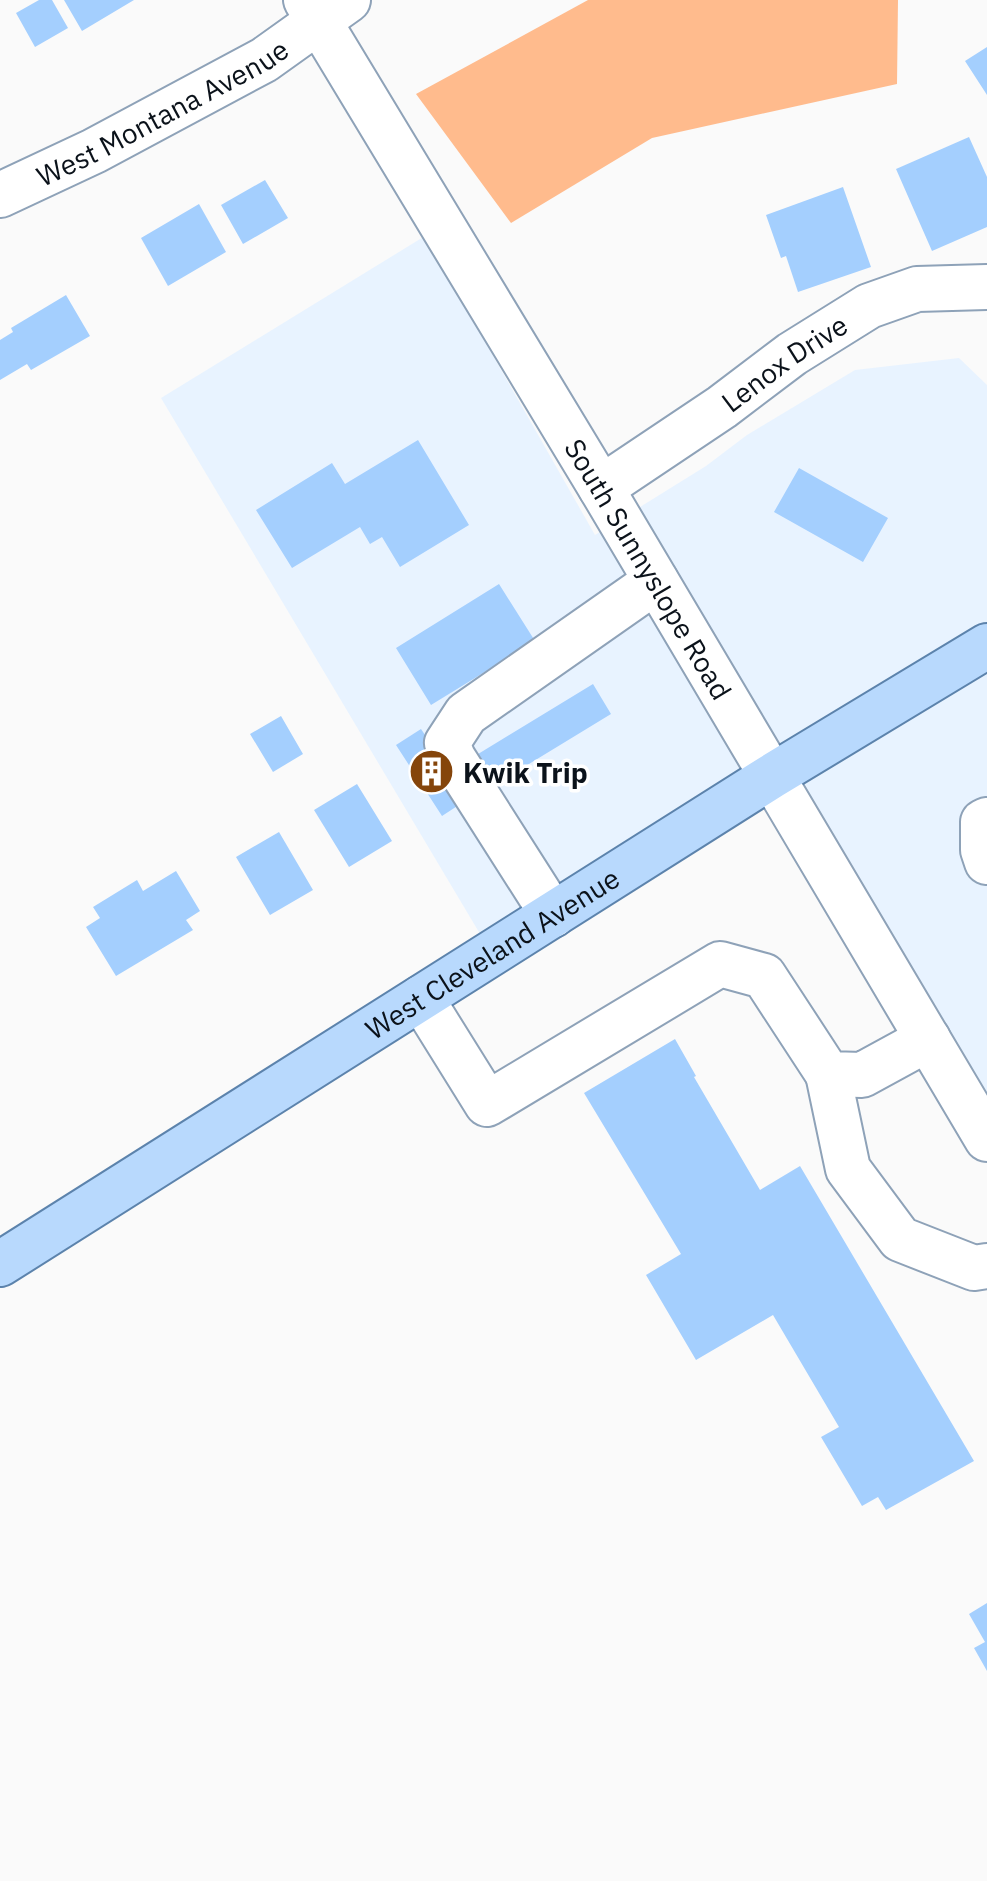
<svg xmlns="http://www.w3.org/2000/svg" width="987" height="1881" font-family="'IBM Plex Sans',sans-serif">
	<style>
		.built { fill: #e8f3ff }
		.green { fill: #ffbb8d }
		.building { fill: #a4cffe }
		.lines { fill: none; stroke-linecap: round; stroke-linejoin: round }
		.minor-casing { stroke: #8ea2b8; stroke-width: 48 }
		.major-casing { stroke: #5c83ac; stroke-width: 48 }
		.minor { stroke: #fff; stroke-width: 44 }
		.major { stroke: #b8d9fd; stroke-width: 44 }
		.labels { text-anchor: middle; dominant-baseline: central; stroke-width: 7; stroke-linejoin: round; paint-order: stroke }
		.street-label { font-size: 28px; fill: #0b121a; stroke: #fff }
		.poi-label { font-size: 28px; font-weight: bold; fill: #0b121a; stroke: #fff; text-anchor: start }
	</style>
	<rect width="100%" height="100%" fill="#fafafa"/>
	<!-- built -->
	<path class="built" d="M425 236 595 535 706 466 747 435 855 370 959 358 987 385V1109L772 777 492 954 161 398Z"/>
	<!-- green -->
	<path class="green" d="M588 0H898L897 84 652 138 511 223 416 94Z"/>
	<!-- building -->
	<path class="building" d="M39 0H52L68 28 35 47 16 13Z
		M64 0H134L82 31Z
		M987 47V95L965 61Z
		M969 137 987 177V227L932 251 896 169Z
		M265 180 288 218 243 244 221 205Z
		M843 187 871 267 798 292 786 256 781 258 766 215Z
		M199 204 226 252 168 286 141 238Z
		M66 295 90 336 31 370 27 364 0 380V340L13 332 11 328Z
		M418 440 469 525 400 567 382 537 370 544 360 527 292 568 256 510 332 463 345 484Z
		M799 468 888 518 863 562 774 512Z
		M499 584 535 641 431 705 396 648Z
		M593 684 611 714 483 792 465 762Z
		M281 716 303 754 273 772 250 734Z
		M421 729 468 799 442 816 396 745Z
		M357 784 392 841 349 867 314 810Z
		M279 832 313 890 270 915 236 857Z
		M176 871 200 911 186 920 193 930 116 976 86 927 100 918 93 907 137 880 143 891Z
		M675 1039 696 1076 694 1077 760 1190 800 1166 974 1461 886 1510 878 1497 862 1506 821 1437 839 1427 773 1315 696 1360 646 1275 681 1254 584 1093Z
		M987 1603V1671L974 1648 985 1642 969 1614Z"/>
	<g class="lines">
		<defs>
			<g id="minor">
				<path id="s1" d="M306 0 601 488 987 1139"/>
				<path id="s2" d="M0 195 94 151 264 60 348 0"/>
				<path id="s3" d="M601 488 722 407 792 354 869 306 917 289 987 287"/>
				<path d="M987 820 983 822V850L987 862"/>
				<path d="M553 915 453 758 447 743 466 714 656 581"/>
				<path d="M421 998 487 1104 720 964 764 976 828 1074 862 1075 928 1039"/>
				<path d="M828 1074 848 1169 900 1239 974 1268 987 1266"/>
			</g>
			<g id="major">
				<path id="s4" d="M0 1264 772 776 987 646"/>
			</g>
		</defs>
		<!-- minor casing -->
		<use href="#minor" class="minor-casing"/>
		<!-- major casing -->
		<use href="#major" class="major-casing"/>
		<!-- minor -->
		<use href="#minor" class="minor"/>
		<!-- major -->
		<use href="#major" class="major"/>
	</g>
	<!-- icons -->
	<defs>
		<symbol id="building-disc" viewBox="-11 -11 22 22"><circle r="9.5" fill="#85450b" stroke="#fff"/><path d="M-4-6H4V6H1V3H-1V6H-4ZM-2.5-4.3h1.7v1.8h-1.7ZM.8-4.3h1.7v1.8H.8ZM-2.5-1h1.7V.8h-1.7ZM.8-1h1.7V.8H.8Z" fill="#fff"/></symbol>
	</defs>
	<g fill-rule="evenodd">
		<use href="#building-disc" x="406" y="746" width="51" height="51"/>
	</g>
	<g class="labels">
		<!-- street labels -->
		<g class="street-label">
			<text stroke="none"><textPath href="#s2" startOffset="182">West Montana Avenue</textPath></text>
			<text stroke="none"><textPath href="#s3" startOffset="222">Lenox Drive</textPath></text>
			<text stroke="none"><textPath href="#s1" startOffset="664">South Sunnyslope Road</textPath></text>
			<text stroke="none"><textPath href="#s4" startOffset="582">West Cleveland Avenue</textPath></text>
		</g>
		<!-- poi labels -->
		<g class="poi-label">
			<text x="463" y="772">Kwik Trip</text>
		</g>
	</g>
</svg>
